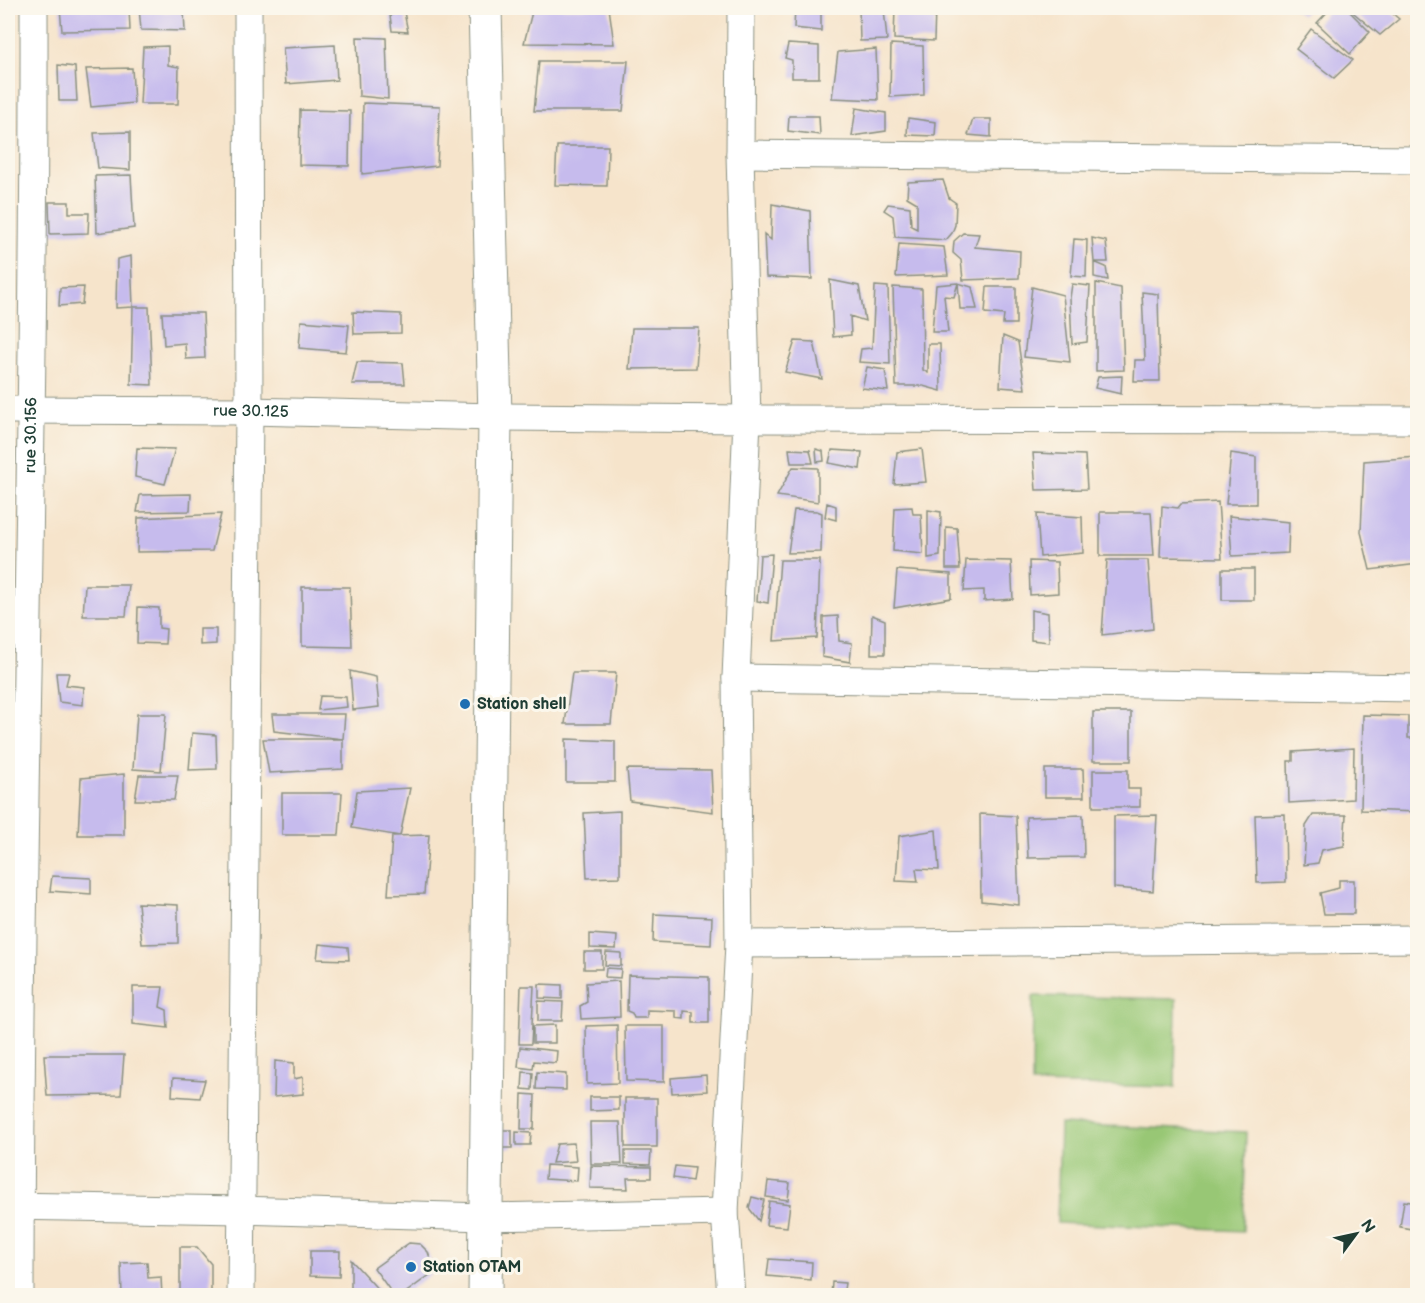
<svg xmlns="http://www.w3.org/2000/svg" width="1425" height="1303" font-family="'Balsamiq Sans',sans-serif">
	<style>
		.green { fill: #98c775; stroke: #5c8254; stroke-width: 1.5 }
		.building { fill: #c6bbed }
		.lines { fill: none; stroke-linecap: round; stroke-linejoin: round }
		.street-casing { stroke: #8a9080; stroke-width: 29 }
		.secondary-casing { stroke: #8a9080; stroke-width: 35 }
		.street { stroke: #fff; stroke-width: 27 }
		.secondary { stroke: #fff; stroke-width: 33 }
		.poi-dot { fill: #1f6fb2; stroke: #fbf7ec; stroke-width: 2 }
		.labels { text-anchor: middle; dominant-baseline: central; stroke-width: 6; stroke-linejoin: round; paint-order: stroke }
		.street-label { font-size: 16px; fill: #1f3d34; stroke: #fbf7ec }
		.poi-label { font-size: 16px; font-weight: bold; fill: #1f3d34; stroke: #fbf7ec; text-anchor: start }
	</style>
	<rect width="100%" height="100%" fill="#fbf7ec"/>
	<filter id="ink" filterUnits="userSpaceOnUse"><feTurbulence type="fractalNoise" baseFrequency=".0167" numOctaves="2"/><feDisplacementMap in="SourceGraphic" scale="12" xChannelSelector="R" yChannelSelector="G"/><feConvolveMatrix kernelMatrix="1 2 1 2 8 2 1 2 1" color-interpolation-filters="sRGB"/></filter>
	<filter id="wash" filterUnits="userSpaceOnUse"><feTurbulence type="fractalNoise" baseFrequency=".008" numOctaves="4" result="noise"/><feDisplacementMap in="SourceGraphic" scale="24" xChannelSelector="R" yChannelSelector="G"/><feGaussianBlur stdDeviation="1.35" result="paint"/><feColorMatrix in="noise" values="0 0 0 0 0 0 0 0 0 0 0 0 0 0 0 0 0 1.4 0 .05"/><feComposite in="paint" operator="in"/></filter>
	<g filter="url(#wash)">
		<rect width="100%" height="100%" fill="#f6e4cb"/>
		<!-- green -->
		<path class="green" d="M1033 996 1176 999 1175 1087 1032 1084Z
			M1060 1124 1246 1132 1243 1231 1057 1223Z"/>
		<g id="blocks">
			<!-- building -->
			<path class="building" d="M60 8H129L130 30 62 31Z
				M139 8H156L158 12H184L185 31 141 30Z
				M533 8H609L614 44 524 43Z
				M795 8H821V31L794 28Z
				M859 8 884 9 887 40 860 41Z
				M895 8 935 9 934 41 894 39Z
				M1293 8H1310L1302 15Z
				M1331 8H1346L1370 32 1350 54 1317 23Z
				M1348 8H1386L1399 19 1380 35Z
				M404 12 408 32 392 31 390 15Z
				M1311 29 1353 60 1334 78 1296 49Z
				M357 37 386 38 388 99 359 96Z
				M788 44 819 46V78H792V60L785 58Z
				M891 44 923 46 924 95 890 97Z
				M335 45 337 80 286 84 283 48Z
				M168 46V65L179 67 178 104H140L143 47Z
				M876 49 878 100 832 98 838 52Z
				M539 61H628L623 111H534Z
				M58 65 75 67 77 101H59Z
				M132 68 134 103 91 107 86 69Z
				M363 103 440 106 437 166 362 174Z
				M856 108 886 113V131L852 136Z
				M300 110 350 111 349 166 299 165Z
				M789 116H819L820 135 788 131Z
				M908 118 936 122 935 136 907 135Z
				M973 119H991V137L968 135Z
				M130 132V170L98 168 94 133Z
				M557 146H608L607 186 555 185Z
				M131 175 134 228 97 233 95 176Z
				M943 180 949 198 956 203 955 225 952 233 946 240 895 237 893 216 884 210 888 204 910 207 911 226 917 229V203L907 197 908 182Z
				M49 202H69V213H89L88 233 50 234Z
				M772 204 810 211 812 279 766 277 764 234 771 240Z
				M963 233 979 234 975 247 1020 251 1019 278 963 280 961 260 953 253 954 241Z
				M1092 238 1106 241 1108 262H1094Z
				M1074 239 1087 240 1086 277 1071 276Z
				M899 244 944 247 948 275 896 277Z
				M131 256 133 307 116 308 117 259Z
				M1094 262 1106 267 1108 280 1094 277Z
				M830 280 859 286 865 321 850 316 851 335 833 337Z
				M958 283 972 287 977 309H960L958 283 954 297 944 296 948 332H932L936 285Z
				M1096 283 1121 288 1124 370 1096 371Z
				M1072 284 1090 286 1087 342 1072 344 1070 298Z
				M875 286 888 287 890 364 859 362 861 349 872 348Z
				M84 287 82 304 59 306 60 288Z
				M893 287 922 289 923 370 928 373V344H940L941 391 923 386H896Z
				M987 287H1016V324H1003L1004 315 985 313Z
				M1032 287 1063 295 1070 362 1024 357Z
				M1142 292 1158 294 1160 381H1134L1135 360H1145Z
				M133 307H149L152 385 131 384Z
				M353 312 401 314V333L354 334Z
				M162 313H203L205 358 186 359 185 343 164 345Z
				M301 321 349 325 346 352 299 348Z
				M632 328H699L696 368 629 369Z
				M1003 336 1018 342 1025 389 1000 387Z
				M795 341 814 342 822 379 785 372Z
				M357 362 403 363 405 384H352Z
				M867 367 885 370 888 391 862 388Z
				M1122 376 1121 394 1095 388 1098 377Z
				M137 448 175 449 165 484 135 477Z
				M789 449 810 450 813 463H791Z
				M816 449 823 451 824 461 817 462Z
				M922 449 926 482 894 484 897 452Z
				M832 450 862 452 860 469 829 463Z
				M1033 453 1085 455 1087 489 1036 490Z
				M1231 453 1256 457V504H1226Z
				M1418 457V564L1370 570 1361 532 1364 461Z
				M793 467 818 468V502L777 496Z
				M191 494 190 511 137 512 140 495Z
				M1218 502 1222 558 1160 557 1162 506 1178 508 1181 504Z
				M827 503 836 506V520L825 517Z
				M912 507 913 514H921L923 554 893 551 895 508Z
				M794 510 817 511 822 513 821 552 788 553Z
				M928 510 941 512 940 556 928 558Z
				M1100 512H1151L1154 556H1100Z
				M221 514 212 551 137 552 138 518Z
				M1037 514 1082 517 1083 553 1040 557Z
				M1229 516 1289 522 1288 553 1232 556Z
				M946 527 957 528 960 569H946Z
				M772 554 768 603 757 601 760 555Z
				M780 560H820L817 638 774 641Z
				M966 560 1011 561 1013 599 984 601V590L964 591Z
				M1107 560H1148L1153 629 1102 635Z
				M1029 561 1057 562 1058 593 1030 595Z
				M1222 569H1254V600H1222Z
				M897 570 951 574V598L894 608Z
				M85 585H129L126 616H83Z
				M302 587H350L352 647 302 646Z
				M138 607 159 608V628L166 629 165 644 137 643Z
				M1031 610 1048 613 1049 642 1031 640Z
				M872 615 885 620V654H871Z
				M838 616 839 641 852 643 850 662 822 657 823 617Z
				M200 629H216V644L200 645Z
				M350 671 376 677 379 707 353 710Z
				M56 673H69L66 685 84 687 83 705 59 702Z
				M572 673H616L611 724H565Z
				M320 696 346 697 347 707 318 710Z
				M1093 712H1131V761H1093Z
				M137 714H166L161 771 133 769Z
				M272 714H345L343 739 274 731Z
				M1363 715 1408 716V738H1418V812L1361 810Z
				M192 733 216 735 217 769 189 770Z
				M263 739H343V769L269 773Z
				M566 739 615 741V782H566Z
				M1354 748 1353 799 1289 803 1288 761H1293V752Z
				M627 769 711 770 713 812 630 801Z
				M1045 769H1083L1084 797H1045Z
				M1093 770H1128V789H1140V807H1093Z
				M124 774V835H78L81 778Z
				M139 775H178L174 800H135Z
				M410 788 400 836 352 828 357 791Z
				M282 793H342L339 835H282Z
				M620 811V877L587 878 584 813Z
				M980 814 1016 816 1019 905 981 901Z
				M1285 814 1286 882 1257 883 1255 815Z
				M1083 815 1084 857 1028 858 1026 817Z
				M1157 815 1153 891 1114 888V816Z
				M1313 815H1346L1344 846 1322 850 1318 863 1304 865 1306 826Z
				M936 830 939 870 916 869 918 882 896 881 899 836Z
				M429 835 424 894 388 895 392 836Z
				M52 876 91 878V894L50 891Z
				M1339 880H1354V914H1324L1320 893 1339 888Z
				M138 903 178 905V943L142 944Z
				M654 914 712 917 711 945 653 942Z
				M590 934 617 936 616 949 590 948Z
				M319 944 348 947 349 960 317 959Z
				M584 952H602V969H584Z
				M606 952 621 953V966L605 965Z
				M606 968 621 969 620 978 605 977Z
				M628 975 709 977V1023H693V1012L684 1011V1019L676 1018V1011L647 1010V1018H634L632 1013 627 1011Z
				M619 981 620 1017 581 1019 580 1006 587 1002 586 983Z
				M539 984 562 985V999L539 998Z
				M521 986H534L531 1044H519Z
				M133 987H163L160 1007 167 1010 168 1028 133 1024Z
				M538 1001 563 1002 562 1021H538Z
				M555 1025V1043H533V1026Z
				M617 1025 618 1083 587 1084 586 1026Z
				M625 1026H664V1082L626 1081Z
				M520 1047 557 1051 556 1063 534 1061 533 1069 518 1067Z
				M44 1055H124L121 1095 47 1096Z
				M275 1061 294 1063V1079L303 1077V1094L274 1097Z
				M523 1072 533 1073 532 1090 522 1089Z
				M537 1072 566 1074V1090L536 1089Z
				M706 1075 707 1091 672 1093 671 1078Z
				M173 1078 205 1080 200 1098 172 1096Z
				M522 1094 535 1095 534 1129H521Z
				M590 1097H619V1110L590 1111Z
				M625 1098H657V1147H625Z
				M590 1122H620L622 1164H591Z
				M503 1130H512V1148H502Z
				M516 1132 531 1133 530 1145H516Z
				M574 1143 576 1161 552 1163 557 1144Z
				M625 1151H651L650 1165 625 1164Z
				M546 1165 578 1167 577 1181 545 1179Z
				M591 1166 651 1167V1178H627L628 1189 590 1188Z
				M675 1166 694 1168 692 1181 673 1178Z
				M768 1181 790 1183 788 1200 766 1197Z
				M752 1197 764 1200 759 1221 749 1208Z
				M769 1201 790 1204 787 1227 766 1225Z
				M1404 1201 1418 1203V1230L1400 1227Z
				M409 1243 420 1244 428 1252 432 1265 431 1274 401 1296H394L374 1268Z
				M180 1247H197L211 1264V1296H180Z
				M310 1251H340L339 1277 310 1276Z
				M769 1259 812 1262 811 1280 767 1276Z
				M351 1260 384 1296H351Z
				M147 1262 148 1278 161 1277 162 1296H122L121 1263Z
				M832 1282 845 1283 843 1296H831Z"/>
		</g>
	</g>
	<g filter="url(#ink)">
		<use href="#blocks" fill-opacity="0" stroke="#8a9080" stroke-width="1.5"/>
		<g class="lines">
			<defs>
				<g id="street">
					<path d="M740 154 1418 160"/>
					<path id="s1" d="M8 410 249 411 495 417 747 419 1418 420"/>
					<path d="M736 678 1418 688"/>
					<path d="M739 944 1418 939"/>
					<path d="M8 1206 241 1210 486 1217 725 1212"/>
					<path id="s2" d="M20 1296C20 866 35 437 34 8"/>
					<path d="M241 1296 249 411 248 8"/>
					<path d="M731 1296 725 1212 739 944 736 678 747 419 740 154 741 8"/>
				</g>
				<path id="secondary" d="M485 8 495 417 485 1296"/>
			</defs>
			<!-- street casing -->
			<use href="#street" class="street-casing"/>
			<!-- secondary casing -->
			<use href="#secondary" class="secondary-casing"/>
			<!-- street -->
			<use href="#street" class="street"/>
			<!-- secondary -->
			<use href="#secondary" class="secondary"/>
		</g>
	</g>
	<!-- markers -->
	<g class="poi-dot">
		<circle cx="465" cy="704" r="6"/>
		<circle cx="411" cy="1267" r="6"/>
	</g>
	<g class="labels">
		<!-- street labels -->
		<g class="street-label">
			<text stroke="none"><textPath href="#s1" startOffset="243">rue 30.125</textPath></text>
			<text stroke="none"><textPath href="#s2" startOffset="861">rue 30.156</textPath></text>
		</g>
		<!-- poi labels -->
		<g class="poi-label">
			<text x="477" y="704">Station shell</text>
			<text x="423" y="1267">Station OTAM</text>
		</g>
	</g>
	<!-- margin -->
	<rect width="1425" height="1303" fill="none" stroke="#fbf7ec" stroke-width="30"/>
	<!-- north arrow -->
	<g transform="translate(1356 1234) rotate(57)" stroke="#fbf7ec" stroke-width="4.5" paint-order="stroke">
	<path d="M0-4.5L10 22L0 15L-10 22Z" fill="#1f3d34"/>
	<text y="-9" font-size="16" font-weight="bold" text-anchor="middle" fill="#1f3d34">N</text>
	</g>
</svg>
